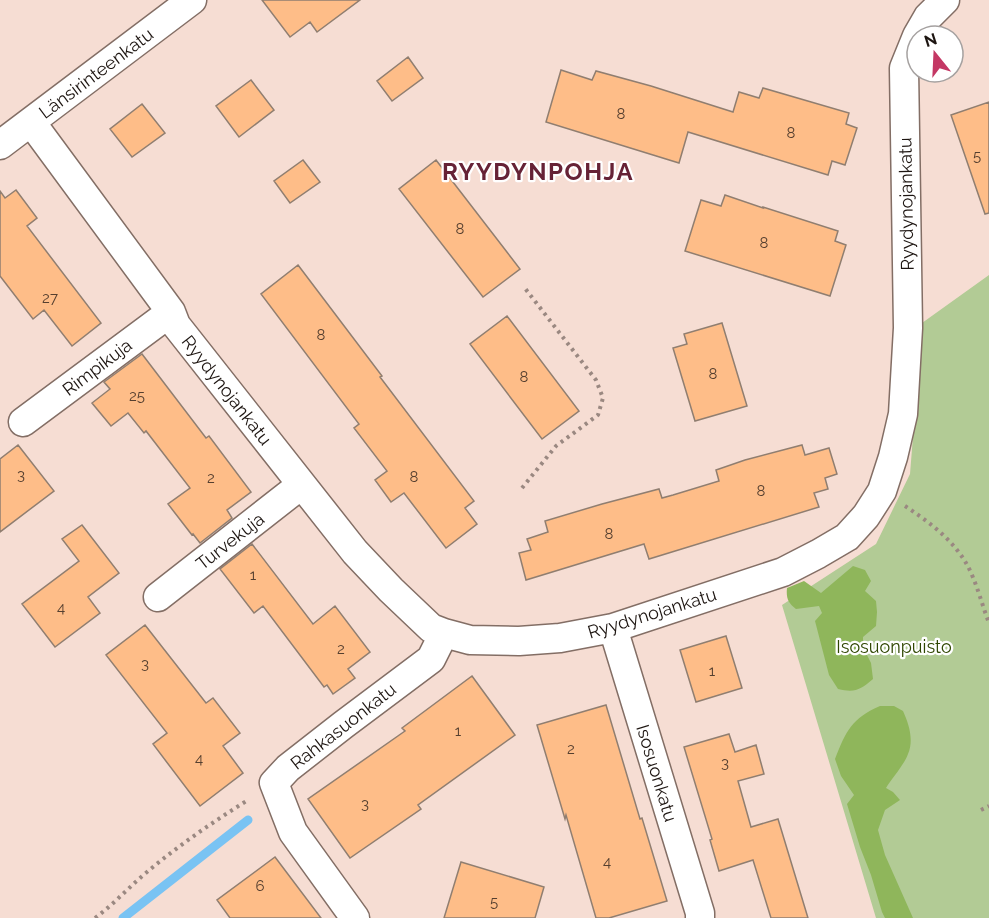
<svg xmlns="http://www.w3.org/2000/svg" width="989" height="918" font-family="Raleway,sans-serif">
	<style>
		.green { fill: #b2cb95 }
		.forest { fill: #8fb65b }
		.lines { fill: none; stroke-linecap: round; stroke-linejoin: round }
		.stream { stroke: #79c3f3; stroke-width: 9 }
		.building { fill: #febd88; stroke: #907e70; stroke-width: 1.5 }
		.minor-casing { stroke: #836e65; stroke-width: 31 }
		.path { stroke: #9a8881; stroke-width: 4; stroke-dasharray: 3 4.5; stroke-linecap: butt }
		.minor { stroke: #fff; stroke-width: 28 }
		.labels { text-anchor: middle; dominant-baseline: central; stroke-width: 4.5; stroke-linejoin: round; paint-order: stroke }
		.number-label { font-size: 15px; fill: #553f2f }
		.street-label { font-size: 18px; fill: #1d1511; stroke: #fff }
		.park-label { font-size: 18px; fill: #2f4601; stroke: #fff }
		.district-label { font-size: 24px; font-weight: bold; letter-spacing: 1.5px; fill: #662236; stroke: #fff }
	</style>
	<rect width="100%" height="100%" fill="#f6ddd3"/>
	<!-- green -->
	<path class="green" d="M989 275V918H876L782 605 876 544 910 474 922 323Z"/>
	<!-- forest -->
	<path class="forest" d="M853 566 865 570 871 581 865 591 876 601 877 612 876 626 863 637V647L871 663 873 679C860 690 855 693 838 689L829 675 815 621 822 613 819 606 796 609C788 603 786 598 787 588L804 581 821 593Z
		M880 706H894L903 711C909 724 914 740 908 754 904 765 892 778 886 788L893 792 900 800 885 810 878 830 885 855 913 918H885L882 912 871 875 860 847 847 804 854 795 841 776 835 759C846 731 852 718 880 706Z"/>
	<g class="lines">
		<!-- stream -->
		<path class="stream" d="M123 918 248 820"/>
	</g>
	<!-- building -->
	<path class="building" d="M262 0H360L317 32 310 22 290 37Z
		M408 57 423 78 392 101 377 81Z
		M561 70 592 80 596 71 651 86 733 112 739 92 759 98 763 88 849 113 846 124 857 128 845 165 832 161 828 175 688 132 679 163 546 122Z
		M251 80 274 110 239 137 216 106Z
		M989 102V213L985 214 951 115Z
		M142 104 165 133 132 157 110 129Z
		M303 160 320 182 290 203 274 181Z
		M436 160 520 269 483 297 399 189Z
		M16 190 37 218 27 226 101 323 72 346 44 310 33 319 0 276V191L5 198Z
		M725 195 763 208V207L838 231 835 241 846 245 830 296 685 251 701 200 721 206Z
		M298 265 382 376 380 377 474 501 465 508 477 524 446 548 404 493 391 502 375 480 387 471 354 428 359 424 261 294Z
		M507 316 579 411 542 439 470 344Z
		M722 323 747 406 695 421 673 348 687 344 684 334Z
		M142 354 206 438 209 436 251 492 227 510 232 518 200 543 193 534 192 535 168 504 190 488 146 431 144 433 128 413 111 426 92 403 110 389 104 382Z
		M18 445 54 491 0 532V459Z
		M802 445 805 455 829 448 837 474 825 478 828 489 814 493 819 507 649 559 644 544 526 580 519 553 531 550 527 539 548 532 545 521 602 504 659 489 662 498 673 495 719 481 716 470 745 460Z
		M82 525 119 573 88 597 100 613 55 647 22 604 79 561 62 539Z
		M252 544 313 624 335 606 370 652 348 669 355 678 333 694 327 685 324 687 263 606 254 613 220 569Z
		M145 625 206 703 213 698 240 733 223 746 243 773 200 806 153 744 167 733 106 655Z
		M726 636 742 688 696 702 680 650Z
		M472 676 515 735 418 805 421 809 350 858 308 799 405 731 402 728Z
		M606 705 640 819 642 818 667 901 609 918H596L566 815 565 819 537 725Z
		M729 734 735 752 756 745 764 774 738 781 751 827 778 819 808 918H771L753 860 719 871 710 840 712 839 684 747Z
		M275 857 321 918H230L217 900Z
		M461 862 544 887 535 918H444Z"/>
	<g class="lines">
		<defs>
			<path id="minor" d="M917 36 928 17 945 0
				M31 122 171 312 176 325 355 552 391 590 431 628 444 633 470 640 519 641 560 638 613 628 783 572 818 554 847 537 866 516 882 491 893 457 903 414 908 328 904 68 917 36
				M0 145 192 0
				M23 422 171 312
				M158 597 301 485
				M613 628 700 913V918
				M355 918 293 832 274 783 288 768 343 725 431 659 444 633"/>
		</defs>
		<!-- minor casing -->
		<use href="#minor" class="minor-casing"/>
		<!-- path -->
		<path class="path" d="M522 488 556 446 598 415 603 398 596 380 524 287
			M905 506C928 521 952 539 966 563 976 580 982 605 989 623
			M981 810 989 806
			M95 918C114 904 129 887 147 872 179 845 213 822 248 800"/>
		<!-- minor -->
		<use href="#minor" class="minor"/>
	</g>
	<g class="labels">
		<!-- number labels -->
		<g class="number-label">
			<text x="621" y="114">8</text>
			<text x="791" y="133">8</text>
			<text x="977" y="156">5</text>
			<text x="460" y="229">8</text>
			<text x="764" y="243">8</text>
			<text x="50" y="298">27</text>
			<text x="321" y="335">8</text>
			<text x="713" y="374">8</text>
			<text x="524" y="377">8</text>
			<text x="137" y="396">25</text>
			<text x="21" y="475">3</text>
			<text x="414" y="477">8</text>
			<text x="211" y="478">2</text>
			<text x="761" y="491">8</text>
			<text x="609" y="534">8</text>
			<text x="253" y="575">1</text>
			<text x="61" y="608">4</text>
			<text x="341" y="649">2</text>
			<text x="145" y="664">3</text>
			<text x="712" y="671">1</text>
			<text x="458" y="731">1</text>
			<text x="571" y="749">2</text>
			<text x="199" y="759">4</text>
			<text x="725" y="763">3</text>
			<text x="365" y="804">3</text>
			<text x="607" y="862">4</text>
			<text x="260" y="886">6</text>
			<text x="494" y="902">5</text>
		</g>
		<!-- street labels -->
		<g class="street-label">
			<text transform="translate(96 73) rotate(-37)">Länsirinteenkatu</text>
			<text transform="translate(906 204) rotate(-91)">Ryydynojankatu</text>
			<text transform="translate(97 367) rotate(-37)">Rimpikuja</text>
			<text transform="translate(227 390) rotate(52)">Ryydynojankatu</text>
			<text transform="translate(230 541) rotate(-38)">Turvekuja</text>
			<text transform="translate(652 613) rotate(-17)">Ryydynojankatu</text>
			<text transform="translate(343 726) rotate(-38)">Rahkasuonkatu</text>
			<text transform="translate(657 773) rotate(73)">Isosuonkatu</text>
		</g>
		<!-- park labels -->
		<g class="park-label">
			<text x="894" y="646">Isosuonpuisto</text>
		</g>
		<!-- district labels -->
		<g class="district-label">
			<text x="538" y="171">RYYDYNPOHJA</text>
		</g>
	</g>
	<!-- north arrow -->
	<g transform="translate(935 54) rotate(342)"><circle r="28" fill="#ffffff" stroke="#a5a1a0" stroke-width="1.5"/>
	<path d="M0-4.5L10 22L0 15L-10 22Z" fill="#c43764"/>
	<text y="-9" font-size="16" font-weight="bold" text-anchor="middle" fill="#1d1511">N</text>
	</g>
</svg>
